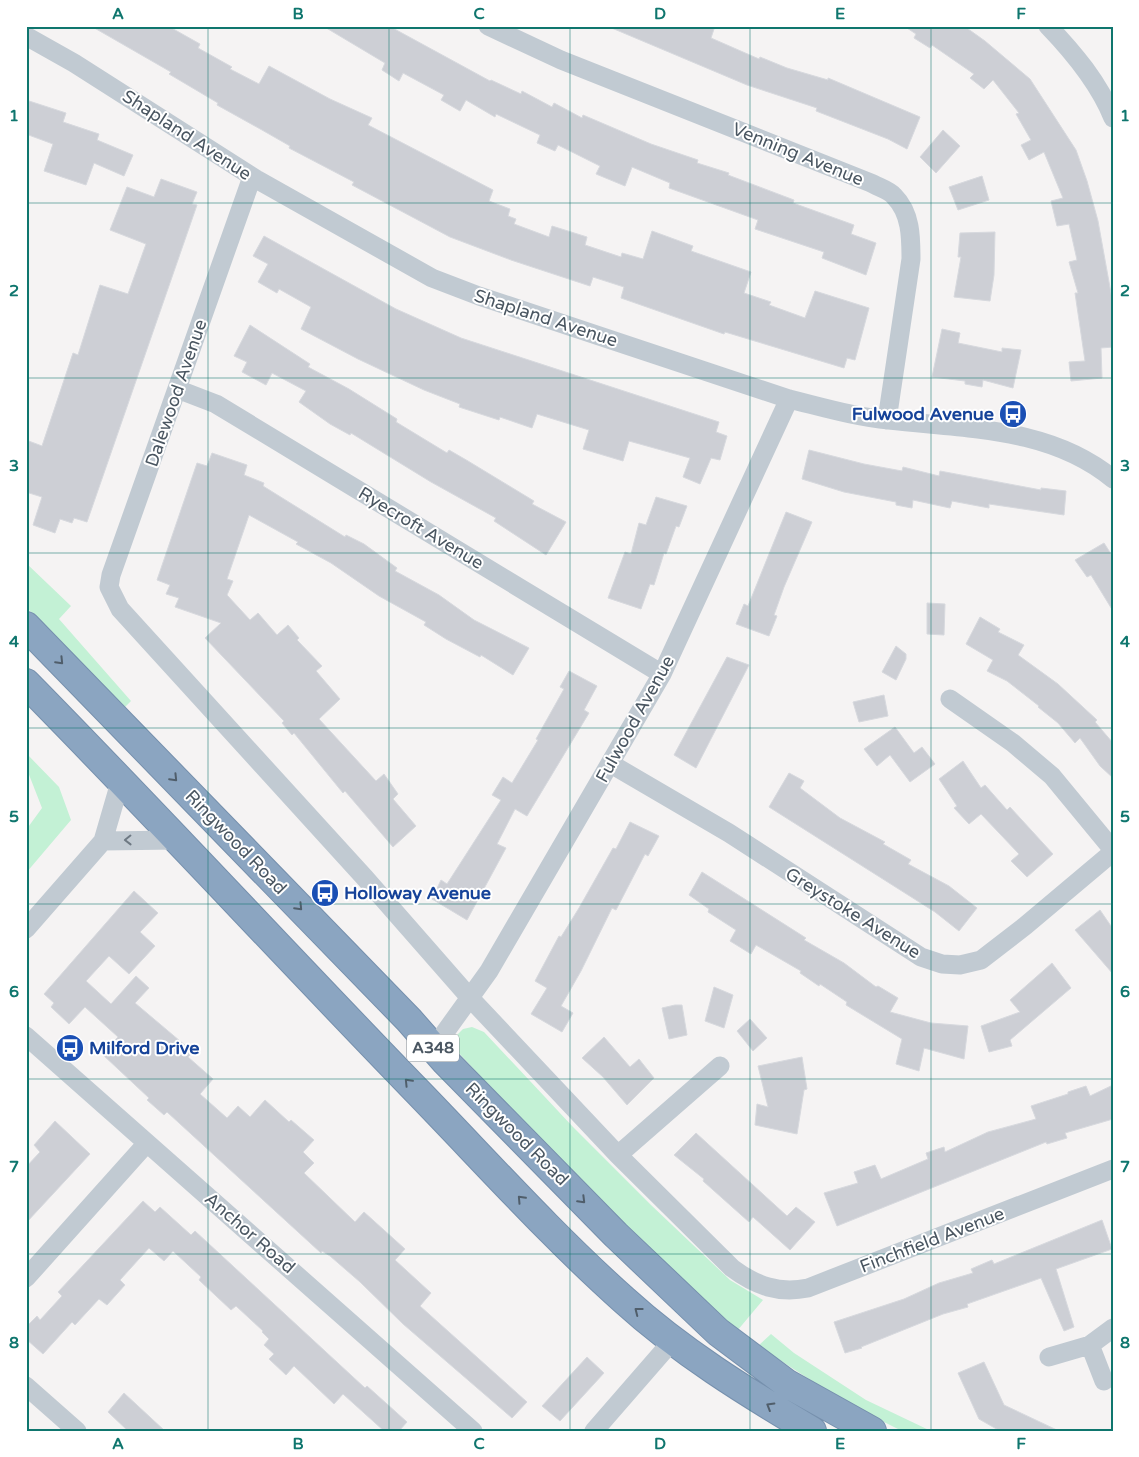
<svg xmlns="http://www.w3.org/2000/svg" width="1139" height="1457" font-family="'Varela Round',sans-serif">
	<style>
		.green { fill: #c3f1d5 }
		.building { fill: #cdcfd5; stroke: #d7d9de }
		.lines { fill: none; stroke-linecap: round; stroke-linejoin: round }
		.highway-casing { stroke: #7690ad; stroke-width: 30 }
		.street { stroke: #c1cad2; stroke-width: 19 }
		.highway { stroke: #8ba5c1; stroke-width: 28 }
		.oneway { stroke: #505e6b }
		.oneway2 { stroke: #6e7983 }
		.grid { fill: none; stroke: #0f766e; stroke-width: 1; stroke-opacity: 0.55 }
		.labels { text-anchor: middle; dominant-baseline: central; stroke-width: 4; stroke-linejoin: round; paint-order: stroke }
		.shield { fill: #fff; stroke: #808990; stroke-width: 1 }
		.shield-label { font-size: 16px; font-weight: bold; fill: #4a5661 }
		.street-label { font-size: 18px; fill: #4a5661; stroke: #fff }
		.transit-label { font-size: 18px; font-weight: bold; fill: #164399; stroke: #fff; text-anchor: start }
		.neatline { fill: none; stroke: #0f766e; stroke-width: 2 }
		.grid-label { font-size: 16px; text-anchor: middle; font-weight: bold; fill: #0f766e }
	</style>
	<rect width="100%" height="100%" fill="#f5f3f3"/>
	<!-- green -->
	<path class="green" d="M26 563 71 606 59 619 131 701 125 707 26 607Z
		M26 753 59 787 71 820 26 873V830L42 808 26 767Z
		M472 1027 484 1032 573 1127 651 1205 730 1280 763 1300 737 1331 712 1311 539 1139 455 1049V1037L463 1029Z
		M771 1334 794 1353 866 1400 931 1431H902L884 1422 849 1405 758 1346Z"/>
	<!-- building -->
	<path class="building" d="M91 26H168L200 44 198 48 232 67 230 69 259 84 269 66 330 99 372 118 368 125 493 190 489 201 510 209 508 216 516 219 514 224 549 237 552 226 587 237 585 245 621 257 622 253 643 259 652 231 693 246 691 251 751 272 744 293 771 302 769 305 805 318 815 291 869 308 855 360 847 358 844 368 725 332 724 334 621 298 624 287 593 277 590 286 511 260 450 237 352 185 354 182 289 148 290 146 262 130 217 105 218 103 169 74 171 72Z
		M323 26H389L490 81 491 80 521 94 522 91 552 107 554 103 582 118 583 115 651 144 698 160 697 163 729 173 728 175 794 200 793 203 854 225 851 234 876 243 866 275 822 258 824 252 755 229 758 220 669 188 670 183 632 167 625 186 596 174 600 166 558 145 555 151 537 143 540 135 496 114 495 117 466 100 460 111 441 100 444 95 403 73 399 81 382 70 385 63Z
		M607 26H715L711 38 759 59 760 57 787 68 828 80V78L920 117 907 149 888 139 816 111 817 108 747 85Z
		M904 26H964L985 41 1030 79 1076 150 1087 181 1098 221 1113 304V347L1101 348 1102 378 1071 381 1069 362 1085 361 1075 293H1078L1069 262 1077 260 1069 224 1057 226 1051 201 1063 198 1044 152 1029 160 1021 145 1031 140 1016 114 1019 113 993 80 984 89 970 78 974 74 932 45 930 48 914 38 916 34Z
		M26 100 66 113 63 122 99 134 97 140 133 155 124 176 94 163 86 185 44 171 53 144 26 134Z
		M943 130 960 146 936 173 920 157Z
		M982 176 989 200 958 210 949 187Z
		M161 179 197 192 192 204 197 205 87 522 74 518 72 523 60 519 55 533 33 525 42 497 26 492V440L42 446 73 353 78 355 100 285 128 294 146 244 110 230 127 187 154 197Z
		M995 232 994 275 990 301 954 297 961 257H958L960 233Z
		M264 236 396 309 461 338 719 422 716 432 727 436 720 460 711 458 700 484 683 477 690 458 629 441 623 461 583 449 589 430 537 414 532 428 500 417 499 420 459 407 460 404 424 390 358 359 301 329 311 307 279 289 277 293 258 282 268 264 253 256Z
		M250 325 310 364 308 367 349 389 397 419 396 422 447 453 449 450 468 461 534 501 532 504 566 522 546 555 494 521 496 518 431 482 351 433 350 435 330 424 299 402 306 391 272 373 266 385 242 372 247 362 234 356Z
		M942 329 960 333 958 343 1002 352V348L1021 350 1013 388 983 380 982 387 965 384V381L932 377Z
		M809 450 864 464 902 471 903 467 939 476 940 471 1041 490V488L1066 491 1064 515 989 504V508L952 501 950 508 913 500 912 508 896 505V502L844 492 802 479Z
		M212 453 247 465 244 475 264 483 263 486 345 537 346 535 364 544 397 568 395 571 439 595 474 620 529 648 513 675 481 655 480 657 446 639 424 625 426 622 379 596 331 563 296 544 298 542 249 515 227 579 233 581 227 595 250 620 258 613 277 635 288 625 299 638 297 640 322 666 316 671 340 699 319 719 376 781 384 774 398 794 393 799 416 826 393 847 345 791 343 793 294 733 292 735 282 723 284 721 205 638 221 623 175 607 179 598 166 594 170 585 157 580 197 463 207 466Z
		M656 497 687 506 679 527 676 526 666 554 664 553 654 585 650 584 641 609 608 598 625 552 631 554 639 523 646 525Z
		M786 512 812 522 784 587 774 615 777 616 769 636 736 624 744 604 748 606Z
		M1104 543 1113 557V611L1091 575 1087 577 1075 560Z
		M927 603 945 604 944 635 927 634Z
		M980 617 1000 629 998 632 1024 645 1018 655 1058 684 1097 720 1095 722 1113 743V778L1100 766 1080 738 1075 743 1058 723 1038 707 1039 706 1007 681 987 671 993 660 966 644Z
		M896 646 906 654V659L896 680 882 672Z
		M727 657 749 665 696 768 674 755Z
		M569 671 597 686 584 710 589 713 527 816 515 809 497 844 506 848 467 920 432 899 441 880 447 884 501 800 492 795 503 777 512 783 538 740 536 739 564 689 560 687Z
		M884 695 888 716 859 722 853 702Z
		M895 727 914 753 922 747 935 764 910 782 890 755 877 766 864 749Z
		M963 761 981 788 985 785 1007 810 1010 807 1053 854 1027 877 1011 861 1019 854 981 814 969 824 954 808 957 806 939 779Z
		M789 773 804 781 800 788 840 818 885 842 883 844 911 860 908 864 949 886 977 908 959 931 935 912 769 807Z
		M630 822 659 836 648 856 645 854 616 910 612 908 581 971 561 1006 573 1013 562 1032 531 1014 547 988 535 981 559 936 561 937 579 908 613 848 616 849Z
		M702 872 806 938 804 940 844 963 876 987 878 986 898 998 890 1012 931 1023 968 1026 964 1059 924 1048 919 1071 896 1064 902 1039 846 1005 847 1002 820 984 819 986 800 973 801 971 756 945 751 954 730 941 736 930 708 912 709 909 689 895Z
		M134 891 158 913 140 932 155 946 129 974 109 956 86 981 111 1004 136 976 149 988 135 1003 193 1052 188 1057 213 1079 200 1094 227 1118 238 1106 250 1117 265 1100 289 1122 291 1120 314 1140 303 1152 314 1163 304 1173 355 1222 364 1212 405 1249 395 1260 431 1293 420 1306 527 1402 512 1418 403 1324 360 1282 330 1256 322 1251 321 1253 167 1112 164 1115 147 1100 149 1098 102 1054 118 1037 85 1007 69 1024 51 1007 54 1003 44 994Z
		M1100 910 1113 929V974L1075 930Z
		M1052 963 1071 988 1010 1040 1012 1046 989 1052 981 1026 1020 1012 1010 1000Z
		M714 987 733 995 724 1028 705 1021Z
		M675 1005H682L687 1035 669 1039 662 1008Z
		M750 1019 767 1038 753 1051 737 1031Z
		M604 1037 630 1067 639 1059 654 1078 627 1105 603 1077 582 1058Z
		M802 1057 807 1089 804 1090 797 1134 755 1125 757 1104 768 1107 758 1066Z
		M1113 1085V1119L1065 1133 1067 1138 1047 1144 1046 1142 837 1226 824 1193 858 1183 854 1172 875 1165 881 1179 928 1159 926 1153 944 1147 945 1152 988 1132 1036 1119 1031 1106 1068 1094V1092L1086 1086 1090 1096Z
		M55 1121 90 1154 26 1223V1167L40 1152 34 1145Z
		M696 1133 787 1216 796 1207 815 1222 790 1250 753 1217 749 1222 703 1181 704 1179 674 1155Z
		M143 1201 155 1212 160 1207 191 1235 195 1231 365 1388 367 1386 407 1422 399 1431H384L343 1394 334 1404 294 1366 286 1375 269 1359 274 1354 264 1345 269 1339 262 1332 263 1331 236 1306 231 1310 199 1280 201 1277 173 1251 164 1261 149 1248 120 1280 125 1285 107 1305 99 1299 75 1325 72 1322 43 1354 26 1339V1327L37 1316 40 1320 62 1296 58 1292Z
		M1102 1220 1112 1249 1056 1269 1074 1327 1064 1331 1041 1278 967 1304 968 1307 943 1314 861 1347 862 1348 845 1353 834 1322 904 1299 939 1283 973 1273 971 1269 992 1260 994 1264Z
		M587 1357 604 1373 560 1421 542 1406Z
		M984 1362 1004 1405 1059 1431H1000L979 1419 958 1373Z
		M124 1393 165 1431H128L108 1412Z"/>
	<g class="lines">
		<defs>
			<path id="highway" d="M26 626 409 1020 446 1062 616 1235 718 1332 786 1383 872 1431
				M26 683C158 817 285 955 416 1090 484 1160 550 1234 624 1300 680 1351 746 1392 812 1431"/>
		</defs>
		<!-- highway casing -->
		<use href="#highway" class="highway-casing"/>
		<!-- street -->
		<path class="street" d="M488 26 561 60 871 183C878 187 889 190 894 196 911 213 911 237 911 259L887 420
			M1048 26C1074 53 1099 83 1113 118
			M26 36 74 63 256 179 432 278 479 296 789 399C822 407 855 417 889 420 966 429 1050 427 1113 479
			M252 177 111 575 109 587 120 609 365 878 471 999 618 1155 732 1268C756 1286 779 1294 808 1288L1113 1169
			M177 389 216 404 662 674
			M950 699 1013 743 1052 776 1113 850
			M611 764 729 833 921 957 942 964 960 965 981 960 1025 926 1113 852
			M121 779 103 841 177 840
			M26 929 103 841
			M26 1036 473 1431
			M446 1062 442 1049 443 1035 489 971 662 674 789 399
			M618 1155 720 1066
			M26 1278 147 1143
			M1090 1345 1104 1381
			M1049 1357 1090 1345 1113 1328
			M26 1386 77 1431
			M594 1431 674 1339"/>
		<!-- highway -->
		<use href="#highway" class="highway"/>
	</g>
	<!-- one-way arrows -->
	<defs><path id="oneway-chevron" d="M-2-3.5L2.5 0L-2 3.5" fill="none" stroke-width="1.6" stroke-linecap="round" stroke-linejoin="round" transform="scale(1.25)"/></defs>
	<g class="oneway">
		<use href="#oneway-chevron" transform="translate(60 661) rotate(46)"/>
		<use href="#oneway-chevron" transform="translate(174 778) rotate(46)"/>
		<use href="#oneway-chevron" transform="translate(299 907) rotate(46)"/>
		<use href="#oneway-chevron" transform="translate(408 1082) rotate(-134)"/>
		<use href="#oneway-chevron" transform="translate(521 1199) rotate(-133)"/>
		<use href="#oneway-chevron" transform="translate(582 1200) rotate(45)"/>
		<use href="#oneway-chevron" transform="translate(638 1311) rotate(-142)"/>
		<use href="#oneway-chevron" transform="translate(770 1406) rotate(-149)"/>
	</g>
	<use class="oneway2" href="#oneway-chevron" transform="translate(128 840) rotate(179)"/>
	<!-- grid -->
	<path class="grid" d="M208 26V1431M389 26V1431M570 26V1431M750 26V1431M931 26V1431M26 203H1113M26 378H1113M26 553H1113M26 728H1113M26 904H1113M26 1079H1113M26 1254H1113"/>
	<!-- icons -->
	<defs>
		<symbol id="bus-disc" viewBox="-11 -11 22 22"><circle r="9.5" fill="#1a4fb4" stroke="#fff"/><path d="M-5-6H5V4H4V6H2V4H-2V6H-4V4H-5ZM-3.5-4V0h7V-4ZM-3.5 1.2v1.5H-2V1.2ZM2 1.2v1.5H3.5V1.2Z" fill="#fff"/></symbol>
	</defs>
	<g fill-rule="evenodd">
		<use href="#bus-disc" x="997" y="398" width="32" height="32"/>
		<use href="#bus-disc" x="309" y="877" width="32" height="32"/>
		<use href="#bus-disc" x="54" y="1032" width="32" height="32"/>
	</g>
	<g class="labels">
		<!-- shield labels -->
		<rect class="shield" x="407" y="1034.5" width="52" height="27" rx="4"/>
		<g class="shield-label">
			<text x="433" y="1048">A348</text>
		</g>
		<!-- street labels -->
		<g class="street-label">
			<text transform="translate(187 135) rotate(33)">Shapland Avenue</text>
			<text transform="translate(798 154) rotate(22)">Venning Avenue</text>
			<text transform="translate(546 318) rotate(18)">Shapland Avenue</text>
			<text transform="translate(176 393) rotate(-71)">Dalewood Avenue</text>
			<text transform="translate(421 528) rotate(31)">Ryecroft Avenue</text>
			<text transform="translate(635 719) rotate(-61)">Fulwood Avenue</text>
			<text transform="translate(236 842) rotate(46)">Ringwood Road</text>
			<text transform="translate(853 913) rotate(32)">Greystoke Avenue</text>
			<text transform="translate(517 1134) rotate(45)">Ringwood Road</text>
			<text transform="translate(250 1233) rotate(41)">Anchor Road</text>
			<text transform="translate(932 1240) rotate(-21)">Finchfield Avenue</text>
		</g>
		<!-- transit labels -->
		<g class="transit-label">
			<text x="994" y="414" text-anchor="end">Fulwood Avenue</text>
			<text x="344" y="893">Holloway Avenue</text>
			<text x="89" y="1048">Milford Drive</text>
		</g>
	</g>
	<!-- border -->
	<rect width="1139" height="1457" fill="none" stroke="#ffffff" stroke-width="55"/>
	<rect x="28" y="28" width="1084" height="1402" class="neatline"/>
	<g class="grid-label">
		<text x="118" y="19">A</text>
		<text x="298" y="19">B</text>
		<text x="479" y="19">C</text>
		<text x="660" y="19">D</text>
		<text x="840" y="19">E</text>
		<text x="1021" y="19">F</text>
		<text x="14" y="121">1</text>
		<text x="1125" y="121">1</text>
		<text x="14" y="296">2</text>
		<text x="1125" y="296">2</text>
		<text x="14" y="471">3</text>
		<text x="1125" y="471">3</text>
		<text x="14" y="647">4</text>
		<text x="1125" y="647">4</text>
		<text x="14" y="822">5</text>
		<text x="1125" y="822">5</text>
		<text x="14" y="997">6</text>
		<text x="1125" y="997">6</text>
		<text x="14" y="1172">7</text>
		<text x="1125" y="1172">7</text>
		<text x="14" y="1348">8</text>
		<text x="1125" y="1348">8</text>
		<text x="118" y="1449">A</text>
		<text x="298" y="1449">B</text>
		<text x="479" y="1449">C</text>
		<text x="660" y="1449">D</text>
		<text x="840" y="1449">E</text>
		<text x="1021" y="1449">F</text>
	</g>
</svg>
